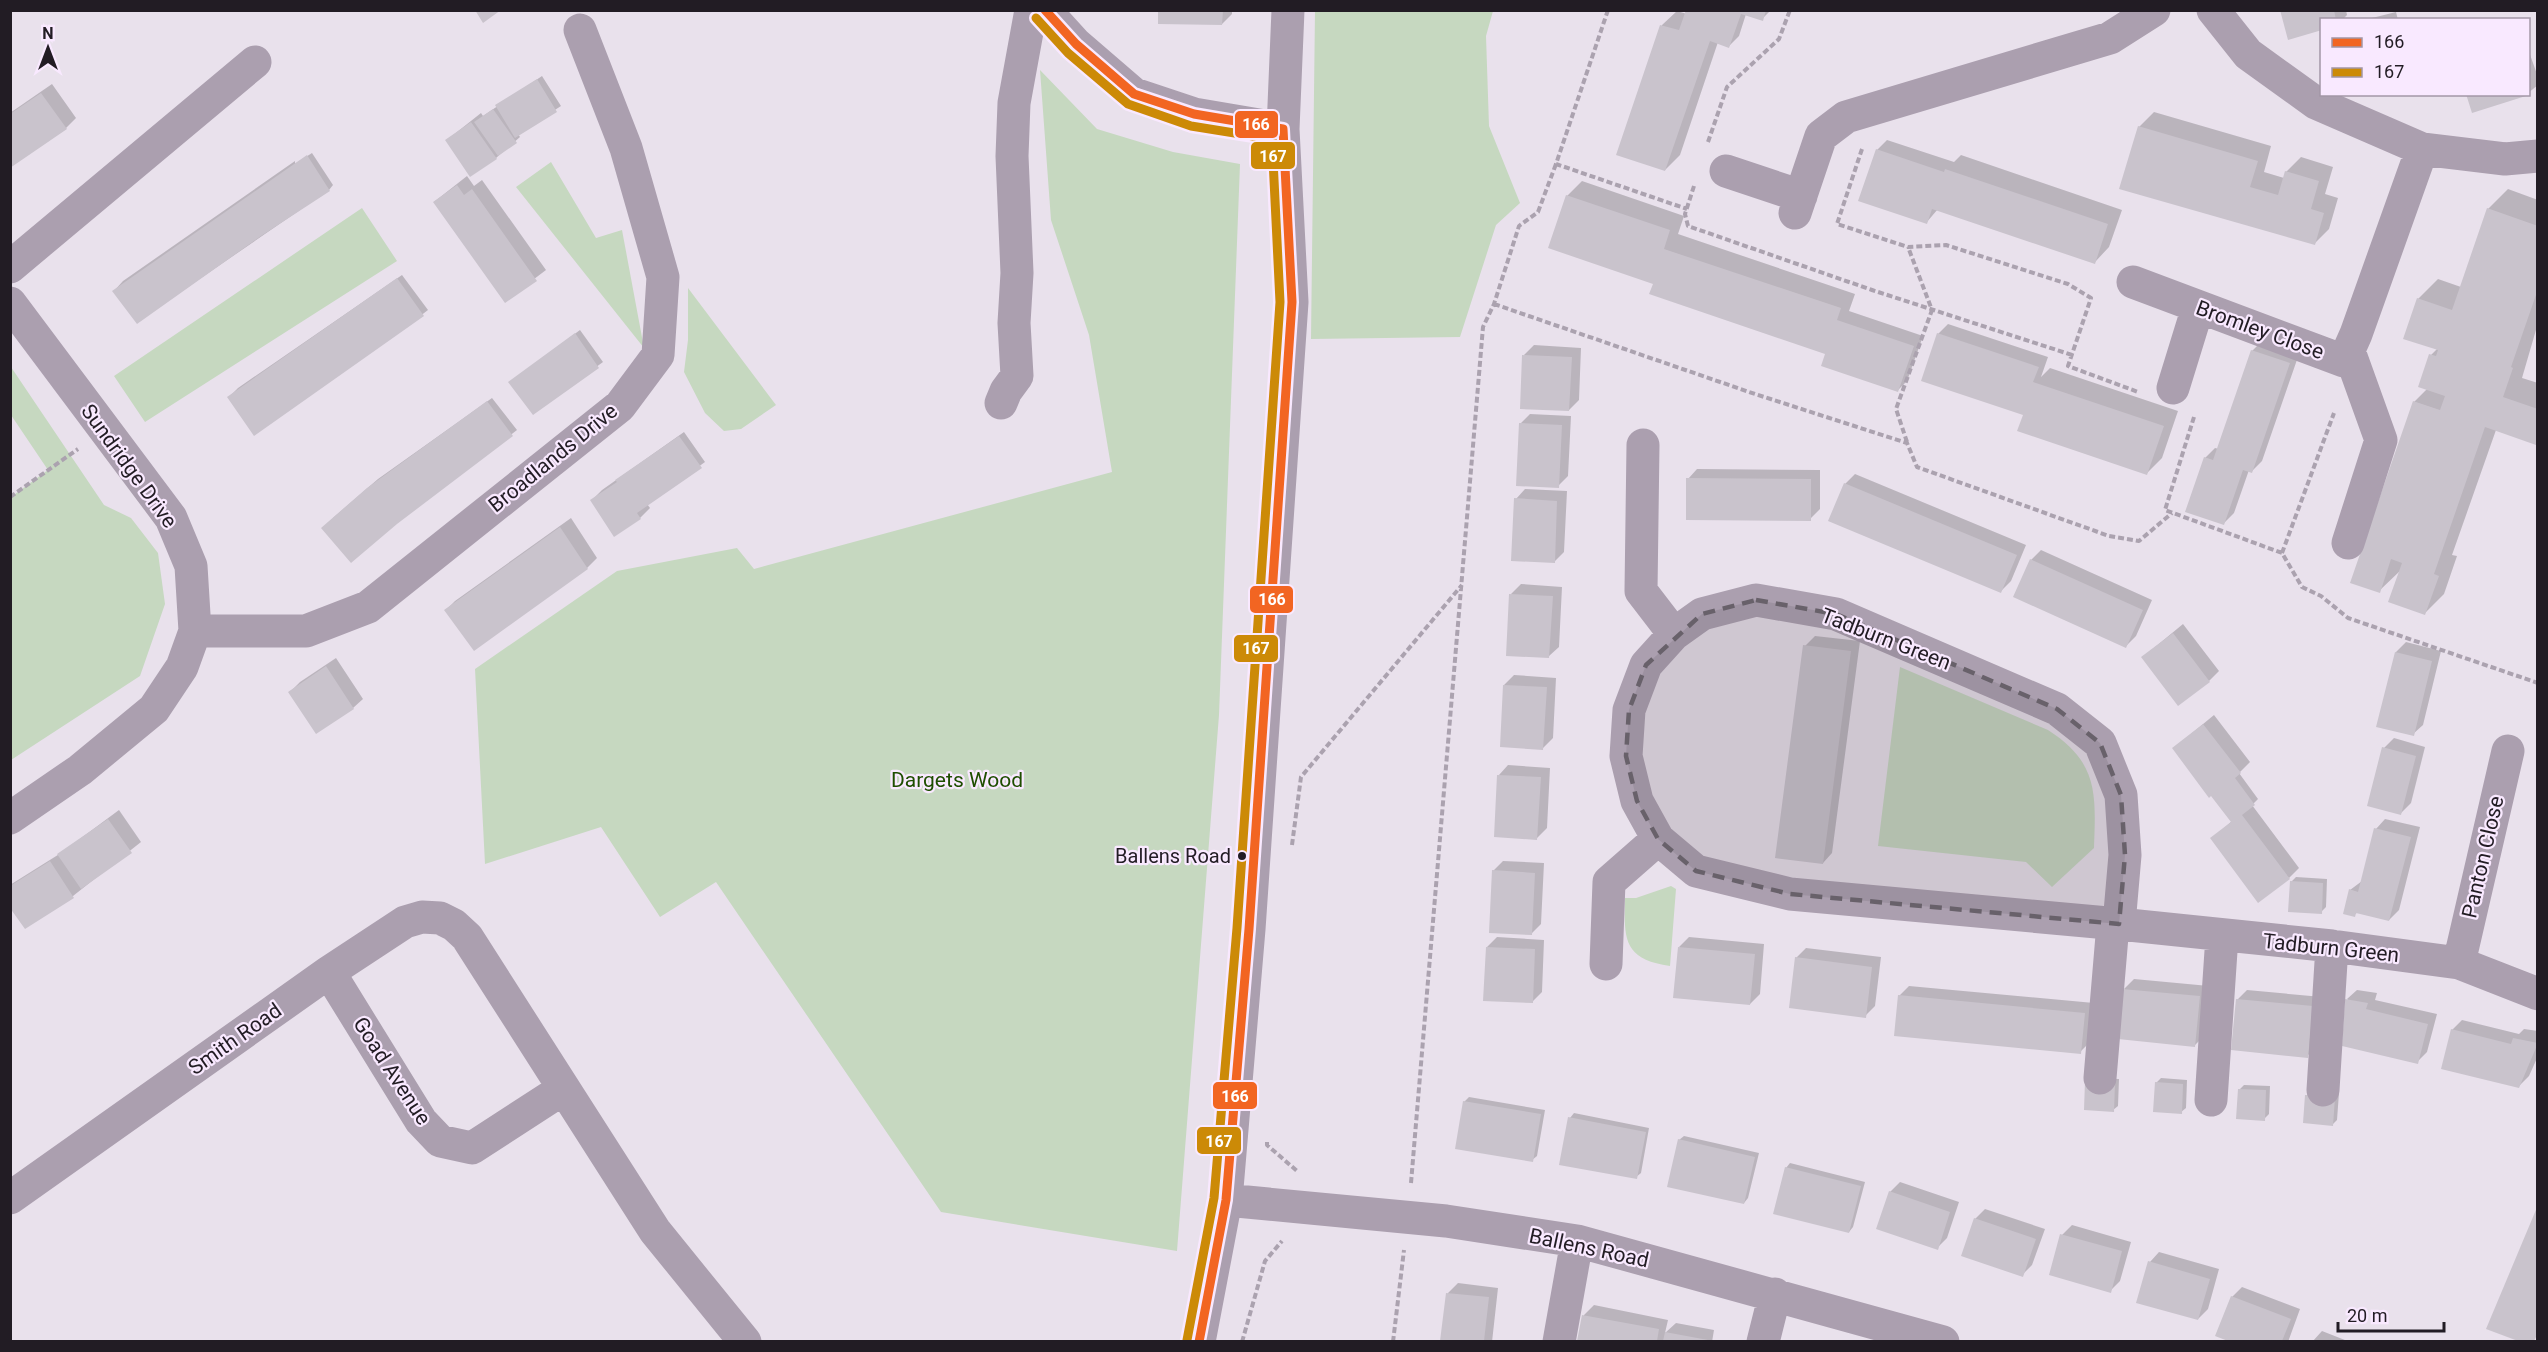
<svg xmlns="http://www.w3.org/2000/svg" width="2548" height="1352" font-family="Roboto,sans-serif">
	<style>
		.green { fill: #c6d8c0 }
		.shadow { fill: #0003 }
		.building { fill: #c9c3cc }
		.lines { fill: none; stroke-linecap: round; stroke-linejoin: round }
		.path { stroke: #aba2af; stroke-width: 4; stroke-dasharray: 6 3; stroke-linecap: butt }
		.minor { stroke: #ab9faf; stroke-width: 33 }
		.bus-1-casing { stroke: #f9e9ff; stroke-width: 14 }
		.bus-2-casing { stroke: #f9e9ff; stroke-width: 14 }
		.bus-1 { stroke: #f26522; stroke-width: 9 }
		.bus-2 { stroke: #cc8a07; stroke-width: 9 }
		.marked { fill: #68616a; fill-opacity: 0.2; stroke: #68616a; stroke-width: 4.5; stroke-dasharray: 12 8; stroke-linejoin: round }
		.bus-dot { fill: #221c24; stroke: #f9e9ff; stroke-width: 2 }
		.labels { text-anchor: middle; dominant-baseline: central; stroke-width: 4.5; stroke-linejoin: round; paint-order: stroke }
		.bus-label { font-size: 20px; fill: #221c24; stroke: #f9e9ff; text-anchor: end }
		.street-label { font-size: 21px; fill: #221c24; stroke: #f9e9ff }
		.park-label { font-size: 21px; fill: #1e4e00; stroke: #f9e9ff }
		.line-badge { stroke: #f9e9ff; stroke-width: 2 }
		.badge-label { font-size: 16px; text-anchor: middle; font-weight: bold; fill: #fff }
	</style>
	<rect width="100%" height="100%" fill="#e9e1ec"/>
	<!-- green -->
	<path class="green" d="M1315 11H1493L1486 36 1489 126 1520 203 1496 225 1460 337 1311 339Z
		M1040 70 1097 129 1173 152 1240 164 1219 715 1177 1251 941 1212 716 882 660 917 601 827 485 864 475 669 617 571 737 548 754 569 1112 472 1089 335 1051 220Z
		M551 162 596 238 622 230 644 348 516 187Z
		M362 208 397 261 145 422 114 376Z
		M688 288 776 405 741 429 724 431 705 413 684 372 688 340Z
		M11 367 104 505 131 518 158 553 165 604 140 676 11 760V497L48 470 11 415Z
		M1900 667 2048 730C2098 762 2096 793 2094 848L2052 887 2026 862 1878 846Z
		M1671 886 1676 889 1670 966C1623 959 1624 939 1625 898H1636Z"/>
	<!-- shadow -->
	<path class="shadow" d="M1160 10H1232V14L1222 24Z
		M1688 10H1771L1762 19 1746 14 1739 36 1729 46 1718 42 1680 155 1665 170 1618 154 1662 25 1677 11 1687 14Z
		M2281 10H2346L2347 15 2342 20H2322Z
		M2396 12 2398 20H2364Z
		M2528 49 2538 77V85L2528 93Z
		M542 76 561 106 518 134 520 137 496 158 447 140 481 113 483 116Z
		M52 84 76 118 66 128 10 167V113Z
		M2154 112 2271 146 2264 172 2284 178 2286 172 2301 157 2333 167 2325 194 2338 198 2329 229 2314 244 2139 127Z
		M1887 140 1954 162 1961 155 2122 210 2109 247 2095 262 1938 209 1926 223 1877 150Z
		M312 153 333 185 329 190 137 322 114 291 123 281 295 161V164Z
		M467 176 474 186 482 180 546 270 505 301 434 202Z
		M1582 181 1684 216 1678 234 1855 294 1849 311 1923 336 1907 381 1897 391 1829 348 1655 283 1567 196Z
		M2508 189 2538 200V323L2522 378 2538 383V442L2496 430 2452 555 2457 556 2444 594 2425 613 2401 570 2379 591 2414 402 2428 388 2431 355 2437 349 2418 299 2438 279 2461 287 2488 209Z
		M402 275 428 310 402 330 229 397 238 388Z
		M1948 324 2048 357 2041 377 2050 368 2178 411 2162 458 2147 473 2024 414 1938 334Z
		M580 330 603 362 533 413 510 382Z
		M2262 341 2299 354 2262 461 2252 471 2249 470 2234 513 2224 523 2205 458 2215 448 2219 449 2252 351Z
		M1534 345 1581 348 1579 400 1569 410 1524 355Z
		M492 398 517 430 396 523 333 518 378 479Z
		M1530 414 1571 416 1568 476 1558 486 1520 424Z
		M684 432 705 462 647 504 650 508 640 518 592 500 602 490Z
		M1697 469 1820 470V509L1810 519 1688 479Z
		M1855 474 2026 545 2011 581 2001 591 1845 484Z
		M1525 489 1567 491 1564 552 1554 562 1516 499Z
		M571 518 597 558 587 568 446 610 455 601Z
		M2041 550 2152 600 2136 636 2126 646 2031 560Z
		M1521 584 1562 587 1559 647 1549 656 1511 594Z
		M2183 624 2219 671 2209 681 2143 657Z
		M1815 636 1860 641 1832 853 1823 863 1805 646Z
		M2406 642 2441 651 2423 725 2413 734 2378 726 2396 652Z
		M336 658 363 699 353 708 290 692 300 682Z
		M1514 675 1556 678 1553 738 1543 748 1504 685Z
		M2214 715 2250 762 2239 773 2258 799 2252 805 2299 868 2289 878 2212 839 2232 821 2174 748Z
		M2394 738 2425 747 2411 803 2401 813 2384 748Z
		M1508 765 1550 768 1547 828 1537 838 1499 775Z
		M119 810 141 842 73 896 25 927 10 905V885L61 853Z
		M2385 819 2420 827 2399 910 2389 920 2358 912 2354 915 2350 890 2362 881 2376 829Z
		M1503 861 1544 863 1541 924 1531 934 1493 871Z
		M2296 877 2327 879 2326 907 2321 912 2291 882Z
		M1497 937 1544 940 1542 992 1532 1002 1487 947Z
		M1689 937 1764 944 1760 994 1750 1004 1679 947Z
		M1806 948 1881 957 1875 1006 1865 1016 1796 958Z
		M2134 979 2209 986 2204 1036 2194 1046 2124 989Z
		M1909 986 2094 1003 2090 1042 2080 1052 1899 996Z
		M2247 990 2322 997 2317 1046 2307 1056 2237 1000Z
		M2357 990 2377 993 2375 1000 2437 1014 2427 1052 2417 1062 2347 999Z
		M2462 1020 2519 1034 2524 1029 2538 1031V1056L2529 1076 2519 1086 2452 1030Z
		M2091 1078 2119 1079 2118 1106 2113 1110Z
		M2161 1078 2187 1080 2186 1108 2181 1112 2156 1083Z
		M2244 1085 2270 1086 2269 1114 2264 1119 2239 1090Z
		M2311 1091 2339 1093 2337 1120 2333 1124 2306 1096Z
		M1469 1097 1545 1110 1537 1156 1532 1160 1464 1102Z
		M1574 1113 1649 1128 1641 1173 1636 1177 1570 1118Z
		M1684 1136 1759 1153 1748 1198 1744 1203 1679 1140Z
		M1790 1163 1865 1182 1853 1227 1849 1232 1786 1168Z
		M1900 1182 1959 1202 1947 1238 1937 1248 1890 1192Z
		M1985 1209 2045 1229 2032 1265 2022 1275 1975 1219Z
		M2072 1225 2131 1242 2120 1281 2110 1291 2062 1235Z
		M2159 1252 2219 1269 2208 1309 2198 1319 2150 1262Z
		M1458 1283 1498 1288 1492 1342H1442L1448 1293Z
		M2242 1287 2300 1309 2288 1342H2233L2217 1336 2232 1297Z
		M1594 1305 1668 1320 1665 1333 1676 1323 1714 1330 1712 1342H1579L1584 1315Z
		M2322 1331 2350 1342H2312Z"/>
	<!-- building -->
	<path class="building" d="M475 10H501L483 23Z
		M1158 10H1223L1222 25 1158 24Z
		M1686 10H1766L1763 21 1741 14 1729 48 1710 41 1665 171 1616 155 1660 25 1679 30Z
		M2280 10H2334L2336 20H2322V30L2288 40Z
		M537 79 557 112 515 138 495 105Z
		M41 93 67 129 10 168V114Z
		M2466 94H2529V95L2472 113Z
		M493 109 517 143 498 156 474 122Z
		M471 122 497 159 470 177 445 140Z
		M2138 126 2258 161 2250 187 2278 195 2285 171 2319 181 2311 209 2324 213 2315 245 2119 189Z
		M1876 149 1944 172 1945 169 2108 224 2095 264 1932 209 1927 224 1858 201Z
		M307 155 330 191 261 236 137 324 112 291Z
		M457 185 464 195 472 189 537 281 505 303 433 202Z
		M1566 195 1670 230 1664 249 1841 308 1837 320 1914 346 1898 392 1821 366 1825 354 1649 294 1653 284 1548 248Z
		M2487 208 2538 226V289L2511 367 2513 368 2503 397 2538 409V442L2536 445 2485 427 2434 574 2439 576 2425 615 2388 602 2402 563 2391 559 2380 593 2350 583 2413 401 2440 410 2445 396 2418 387 2429 354 2436 356 2438 350 2403 339 2417 298 2452 310Z
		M397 278 424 316 254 436 227 397Z
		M575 333 599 368 533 415 508 382Z
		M1937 333 2039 367 2033 382 2164 426 2147 475 2017 431 2023 415 1921 381Z
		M2251 350 2290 363 2252 473 2243 470 2224 525 2185 512 2204 457 2213 460Z
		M1522 355 1572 357 1569 411 1520 409Z
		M487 401 513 436 397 524 351 563 321 528 367 488Z
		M1519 423 1562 425 1559 488 1516 486Z
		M679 436 702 468 637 513 641 519 614 537 590 500 617 482 615 480Z
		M1686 478 1811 479V521L1686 520Z
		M1844 483 2017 555 2001 593 1828 521Z
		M1514 498 1557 501 1555 563 1511 561Z
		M560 527 588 569 474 651 444 610Z
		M2030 559 2143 610 2126 648 2013 597Z
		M1509 594 1553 596 1549 658 1506 656Z
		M2173 633 2210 682 2178 706 2141 657Z
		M1803 645 1851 651 1823 864 1775 858Z
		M2395 652 2432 661 2414 736 2376 727Z
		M326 666 354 709 316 734 288 692Z
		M1503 685 1547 687 1543 750 1500 747Z
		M2203 724 2241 773 2235 778 2255 805 2242 815 2290 879 2258 903 2210 838 2231 822 2211 796 2209 798 2172 748Z
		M2382 747 2416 756 2401 815 2367 806Z
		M1497 775 1541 777 1537 840 1494 837Z
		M108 819 132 853 81 889 57 854Z
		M2374 828 2411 837 2389 921 2356 913 2355 917 2343 914 2349 889 2358 892Z
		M50 861 74 898 25 929 10 908V886Z
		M1492 870 1535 873 1532 935 1489 933Z
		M2290 881 2323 883 2322 914 2288 912Z
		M1486 947 1535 949 1533 1003 1483 1001Z
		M1678 947 1755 954 1750 1005 1673 998Z
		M1795 957 1872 967 1866 1018 1789 1008Z
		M2122 989 2200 996 2195 1047 2118 1039Z
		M1898 995 2085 1013 2081 1054 1894 1036Z
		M2236 999 2313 1006 2308 1058 2231 1050Z
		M2345 999 2368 1003 2366 1009 2428 1024 2418 1064 2342 1046Z
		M2451 1029 2511 1044 2513 1038 2538 1043 2519 1088 2441 1069Z
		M2085 1081 2115 1083 2114 1112 2084 1110Z
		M2155 1082 2183 1084 2182 1114 2153 1112Z
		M2238 1089 2266 1090 2265 1121 2236 1119Z
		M2305 1095 2335 1097 2333 1126 2303 1123Z
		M1463 1101 1541 1114 1533 1162 1455 1149Z
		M1568 1117 1646 1132 1637 1179 1559 1165Z
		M1678 1139 1755 1157 1744 1204 1667 1187Z
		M1785 1167 1861 1186 1849 1233 1773 1214Z
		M1889 1191 1950 1212 1938 1250 1876 1229Z
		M2538 1205V1333L2534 1341H2518L2486 1329Z
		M1974 1218 2036 1239 2023 1277 1961 1256Z
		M2060 1234 2122 1251 2111 1293 2049 1275Z
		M2148 1261 2210 1279 2198 1320 2136 1303Z
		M1446 1293 1489 1297 1484 1341H1440Z
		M2231 1296 2291 1319 2282 1341H2228L2215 1336Z
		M1582 1315 1659 1329 1657 1341H1577Z
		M1665 1332 1708 1340V1341H1663Z"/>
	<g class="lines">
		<!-- path -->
		<path class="path" d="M1608 10 1556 164 1687 209
			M1708 142 1727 87 1779 39 1790 10
			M1862 149 1837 224 1908 247 1946 245 2068 284 2091 298 2068 366 2138 392
			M1694 186 1685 214 1688 226 1872 290 2072 355
			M1494 304 1755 394 1907 443 1917 467 2109 536 2139 541 2172 513
			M2194 417 2165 510 2282 553 2302 587 2321 596 2348 618 2538 683
			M1907 442 1896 409 1932 310 1908 247
			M10 497 78 449
			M2282 553 2334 413
			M1292 845 1301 777 1462 585
			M1267 1142V1145L1297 1171
			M1411 1183 1483 327 1494 304 1519 226 1538 212 1556 164
			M1242 1342 1265 1261 1282 1241
			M1393 1342 1404 1250"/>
		<!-- minor -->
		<path class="minor" d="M1045 10 1076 44 1134 94 1194 114 1283 129
			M2213 10 2248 54 2316 103 2422 149 2505 159 2538 156
			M1726 171 1801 196
			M1795 213 1821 136 1846 117 2110 38 2154 10
			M10 267 255 62
			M2133 282 2344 361 2356 334 2422 149
			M10 303 171 518 191 566 195 631 182 667 154 709 80 770 10 818
			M2173 388 2198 307
			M1001 403 1006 391 1017 376 1014 323 1017 273 1012 156 1014 103 1031 10
			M1643 445 1641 591 1674 634
			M2348 543 2381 440 2349 351
			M195 631H306L368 607 620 406 658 355 663 277 626 148 580 30
			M2119 924 2125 855 2121 795 2100 743 2057 709 1836 614 1756 600 1702 614 1674 634 1646 665 1629 710 1626 756 1637 801 1658 839 1696 871 1790 894 2119 924 2332 946 2459 963 2538 994
			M2459 963 2508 751
			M1606 964 1609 882 1658 839
			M329 972 421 1121 440 1141 472 1148 563 1089
			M2100 1078 2113 924
			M2323 1090 2332 946
			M2211 1100 2222 936
			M10 1198 329 972 405 922 422 917 440 918 454 925 467 937 655 1231 745 1342
			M1226 1200 1446 1221 1577 1241 1943 1342
			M1199 1342 1226 1200 1249 929 1292 302 1283 129 1288 10
			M1559 1342 1577 1241
			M1763 1342 1775 1294"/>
		<defs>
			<path id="bus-1" d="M1045 10 1076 44 1134 94 1194 114 1283 129 1292 302 1249 929 1226 1200 1199 1342"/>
			<path id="bus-2" d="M1036 18 1068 53 1128 104 1191 126 1272 139 1280 302 1237 928 1214 1198 1187 1340"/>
		</defs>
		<!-- bus-1 casing -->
		<use href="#bus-1" class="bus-1-casing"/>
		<!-- bus-2 casing -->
		<use href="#bus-2" class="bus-2-casing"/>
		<!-- bus-1 -->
		<use href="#bus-1" class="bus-1"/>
		<!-- bus-2 -->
		<use href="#bus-2" class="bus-2"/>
	</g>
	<!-- marked area -->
	<path class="marked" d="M1756 600 1836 614 2057 709 2100 743 2121 795 2125 855 2119 924 1790 894 1696 871 1658 839 1637 801 1626 756 1629 710 1646 665 1702 614Z"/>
	<!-- markers -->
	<circle class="bus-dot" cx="1242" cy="856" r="5"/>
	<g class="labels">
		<!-- bus labels -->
		<g class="bus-label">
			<text x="1231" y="856">Ballens Road</text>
		</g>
		<!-- street labels -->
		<g class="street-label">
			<text transform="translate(2260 330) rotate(20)">Bromley Close</text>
			<text transform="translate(553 458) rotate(-39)">Broadlands Drive</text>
			<text transform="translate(129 466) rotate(54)">Sundridge Drive</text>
			<text transform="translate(1886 639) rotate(21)">Tadburn Green</text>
			<text transform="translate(2483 857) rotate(-77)">Panton Close</text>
			<text transform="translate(2331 948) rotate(6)">Tadburn Green</text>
			<text transform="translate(235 1039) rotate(-35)">Smith Road</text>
			<text transform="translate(392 1071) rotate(57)">Goad Avenue</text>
			<text transform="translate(1589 1248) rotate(12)">Ballens Road</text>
		</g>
		<!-- park labels -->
		<g class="park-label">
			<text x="957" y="780">Dargets Wood</text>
		</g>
	</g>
	<g class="line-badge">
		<rect x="1234" y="110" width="45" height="29" rx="6" fill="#f26522"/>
		<rect x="1250" y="141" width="46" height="29" rx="6" fill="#cc8a07"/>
		<rect x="1249" y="585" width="45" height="29" rx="6" fill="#f26522"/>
		<rect x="1233" y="634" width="46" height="29" rx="6" fill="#cc8a07"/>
		<rect x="1212" y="1081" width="46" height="29" rx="6" fill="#f26522"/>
		<rect x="1196" y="1126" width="46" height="29" rx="6" fill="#cc8a07"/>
	</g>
	<g class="badge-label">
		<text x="1256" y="130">166</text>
		<text x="1273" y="162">167</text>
		<text x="1272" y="605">166</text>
		<text x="1256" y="654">167</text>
		<text x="1235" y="1102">166</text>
		<text x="1219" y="1147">167</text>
	</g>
	<!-- border -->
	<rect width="2548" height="1352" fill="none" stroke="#221c24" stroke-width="24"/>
	<!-- legend -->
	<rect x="2320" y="18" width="210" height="78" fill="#f9e9ff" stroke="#a397a7" stroke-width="1.5"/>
	<rect x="2332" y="38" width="30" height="9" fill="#f26522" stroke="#a397a7" stroke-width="1.5"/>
	<text x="2374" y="48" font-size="18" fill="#221c24">166</text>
	<rect x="2332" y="68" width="30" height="9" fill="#cc8a07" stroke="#a397a7" stroke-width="1.5"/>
	<text x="2374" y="78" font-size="18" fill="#221c24">167</text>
	<!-- north arrow -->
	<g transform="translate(48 48)" stroke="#f9e9ff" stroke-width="4.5" paint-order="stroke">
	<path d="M0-4.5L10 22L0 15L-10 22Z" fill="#221c24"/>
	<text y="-9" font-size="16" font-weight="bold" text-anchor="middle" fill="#221c24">N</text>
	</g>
	<!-- scale -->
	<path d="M2338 1322v9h106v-9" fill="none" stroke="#221c24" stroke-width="3"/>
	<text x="2347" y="1322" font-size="18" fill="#221c24" stroke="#f9e9ff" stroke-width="4.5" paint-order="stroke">20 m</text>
</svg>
